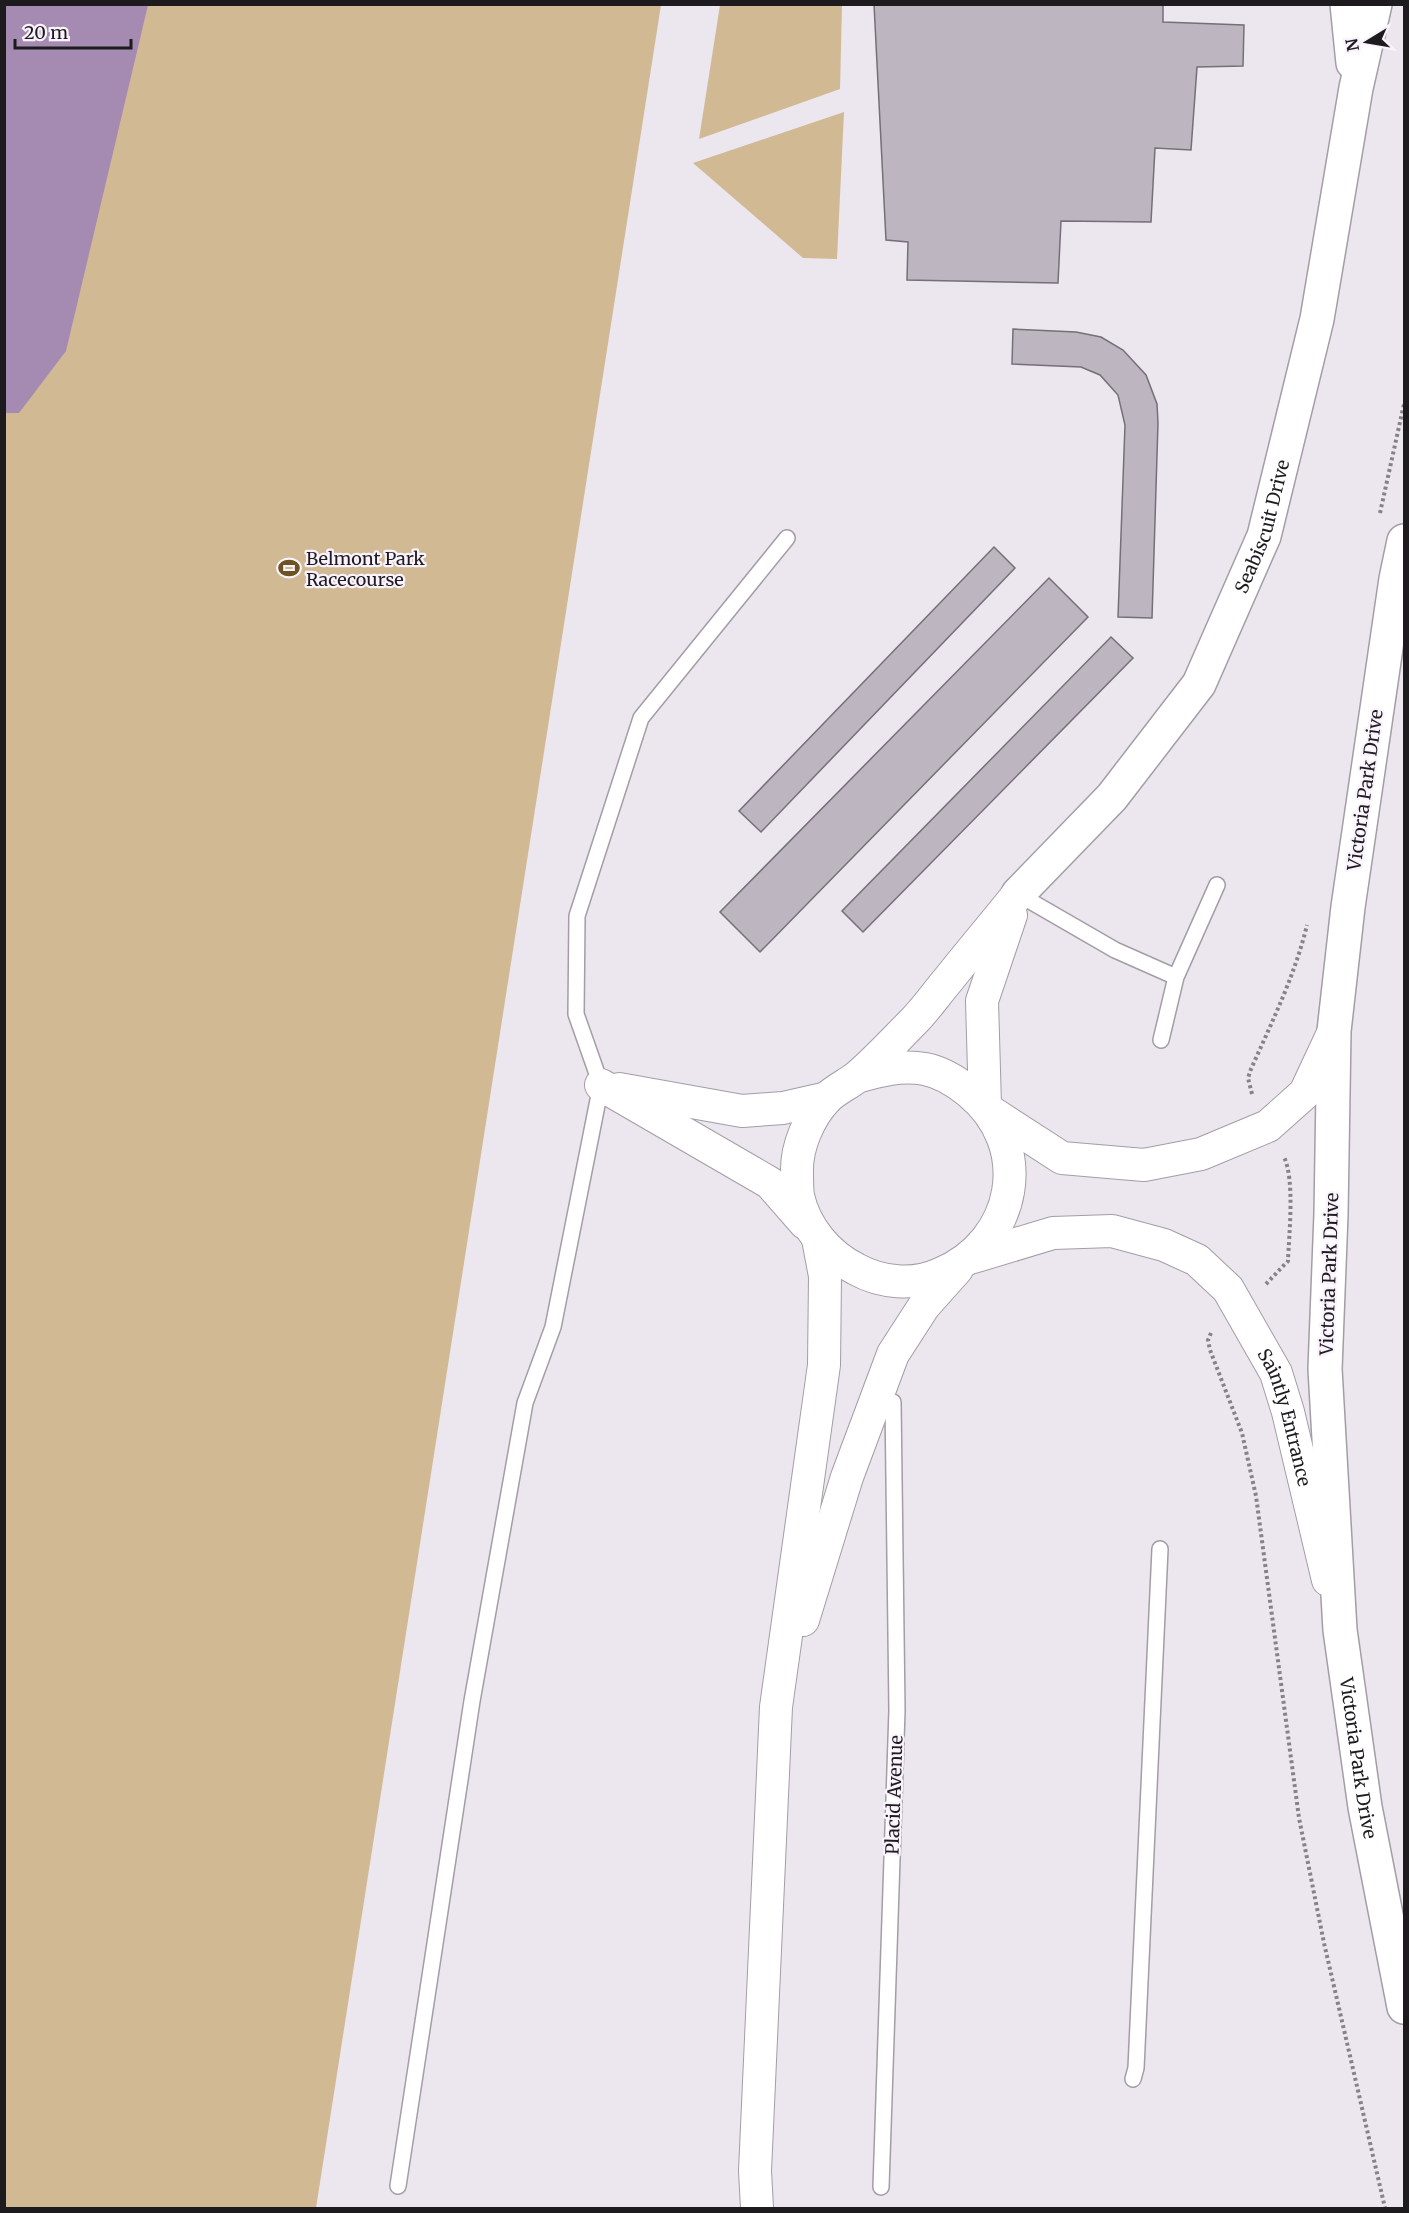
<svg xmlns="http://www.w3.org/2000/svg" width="1409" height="2213" font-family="Merriweather,serif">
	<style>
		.green { fill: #d1b994 }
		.water { fill: #a58ab1 }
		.building { fill: #bdb6c0; stroke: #756f78; stroke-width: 1.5 }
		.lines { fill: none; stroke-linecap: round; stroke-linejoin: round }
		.service-casing { stroke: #a39da6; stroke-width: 18 }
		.minor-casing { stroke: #a39da6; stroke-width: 34 }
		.tertiary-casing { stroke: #a39da6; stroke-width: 36 }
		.path { stroke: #868288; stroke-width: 4; stroke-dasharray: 3 3; stroke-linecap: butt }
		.service { stroke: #fff; stroke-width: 15 }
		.minor { stroke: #fff; stroke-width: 32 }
		.tertiary { stroke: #fff; stroke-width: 33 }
		.labels { text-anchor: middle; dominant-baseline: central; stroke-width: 4.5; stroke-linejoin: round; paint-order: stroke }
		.street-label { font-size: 18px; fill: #1d1b1e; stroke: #faf3fd }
		.poi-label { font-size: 18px; fill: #1d1b1e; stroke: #faf3fd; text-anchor: start }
	</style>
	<rect width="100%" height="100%" fill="#ece6ef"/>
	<!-- green -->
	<path class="green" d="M4 5H661L316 2208H5Z
		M720 5H842L840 89 699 139Z
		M844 112 837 259 803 258 693 163Z"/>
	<!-- water -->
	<path class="water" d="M4 5H148L66 351 19 413H4Z"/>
	<!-- building -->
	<path class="building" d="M874 4H1163V22L1244 25 1243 66 1197 67 1191 150 1155 148 1151 222 1061 221 1058 283 907 280 908 242 886 240Z
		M1013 329 1076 332 1101 337 1123 350 1146 375 1157 404 1158 423 1152 618 1118 617 1125 425 1118 395 1100 375 1081 367 1012 364Z
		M994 547 1015 568 761 832 739 811Z
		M1049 578 1088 617 760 952 720 912Z
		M1111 637 1133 658 863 932 842 911Z"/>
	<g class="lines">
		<defs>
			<path id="service" d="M1018 894 1115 950 1176 977 1161 1040
				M1176 977 1217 885
				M1133 2079 1136 2068 1160 1549
				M398 2186 472 1701 525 1403 553 1327 601 1085 576 1014 577 916 641 718 787 538
				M881 2187 897 1710 893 1402"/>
			<g id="minor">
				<path d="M857 1077C880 1070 901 1065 925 1069 940 1072 957 1082 969 1092 1035 1146 1017 1242 940 1274 914 1286 881 1283 856 1269 828 1255 805 1228 798 1196 797 1189 797 1181 797 1173 796 1147 809 1117 827 1098 835 1090 848 1084 857 1077 877 1060 895 1040 913 1022 926 1009 936 994 948 980 971 951 995 923 1018 894"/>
				<path d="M601 1085 770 1183 805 1223"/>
				<path d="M619 1089 742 1111 783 1108 827 1098"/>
				<path d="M985 1105 982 1001 1011 915"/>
				<path d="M991 1112 1062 1158 1144 1165 1201 1154 1268 1126 1305 1093 1334 1031"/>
				<path id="s1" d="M970 1258 1053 1233 1112 1231 1164 1245 1197 1260 1228 1289 1276 1373 1288 1412 1328 1580"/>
				<path d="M803 1620 847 1477 893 1354 924 1306 957 1269"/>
				<path d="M757 2208 755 2171 776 1707 824 1365 825 1276 818 1239"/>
			</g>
			<g id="tertiary">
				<path d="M1347 4 1353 63"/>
				<path id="s2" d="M1404 541 1396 579 1348 907 1334 1031 1331 1214 1325 1369 1340 1630 1365 1807 1404 2007"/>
				<path id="s3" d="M1018 894 1112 797 1199 684 1264 536 1317 319 1356 88 1375 4"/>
			</g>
		</defs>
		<!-- service casing -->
		<use href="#service" class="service-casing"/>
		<!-- minor casing -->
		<use href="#minor" class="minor-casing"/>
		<!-- tertiary casing -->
		<use href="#tertiary" class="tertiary-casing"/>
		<!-- path -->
		<path class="path" d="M1380 513 1404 404
			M1252 1094 1248 1078 1251 1069C1272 1022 1295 975 1307 925
			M1266 1284 1288 1261C1289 1234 1295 1180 1284 1157
			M1211 1333 1208 1340 1210 1350 1242 1433 1256 1496 1299 1818 1324 1943 1385 2208"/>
		<!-- service -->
		<use href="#service" class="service"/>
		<!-- minor -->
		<use href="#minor" class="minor"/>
		<!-- tertiary -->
		<use href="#tertiary" class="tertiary"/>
	</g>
	<!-- icons -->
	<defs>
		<symbol id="stadium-bare" viewBox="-9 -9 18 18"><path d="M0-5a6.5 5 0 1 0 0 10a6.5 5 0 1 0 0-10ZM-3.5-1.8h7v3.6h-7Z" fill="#6d5224" stroke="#faf3fd" stroke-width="2.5" paint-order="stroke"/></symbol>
	</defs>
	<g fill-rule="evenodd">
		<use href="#stadium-bare" x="274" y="553" width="30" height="30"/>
	</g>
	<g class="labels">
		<!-- street labels -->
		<g class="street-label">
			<text stroke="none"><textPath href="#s3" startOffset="448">Seabiscuit Drive</textPath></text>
			<text transform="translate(1365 790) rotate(-82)">Victoria Park Drive</text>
			<text transform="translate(1329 1274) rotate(-88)">Victoria Park Drive</text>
			<text stroke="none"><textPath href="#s1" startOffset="420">Saintly Entrance</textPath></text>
			<text stroke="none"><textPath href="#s2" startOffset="1224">Victoria Park Drive</textPath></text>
			<text transform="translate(894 1795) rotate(-88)">Placid Avenue</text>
		</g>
		<!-- poi labels -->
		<g class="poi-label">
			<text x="306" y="558">Belmont Park<tspan x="306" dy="21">Racecourse</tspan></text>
		</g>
	</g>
	<!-- border -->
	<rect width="1409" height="2213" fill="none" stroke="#1d1b1e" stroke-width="12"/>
	<!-- north arrow -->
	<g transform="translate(1367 42) rotate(259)" stroke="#faf3fd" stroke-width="4.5" paint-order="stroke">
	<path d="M0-4.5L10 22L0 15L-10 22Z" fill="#1d1b1e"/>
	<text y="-9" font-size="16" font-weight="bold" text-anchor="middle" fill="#1d1b1e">N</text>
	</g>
	<!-- scale -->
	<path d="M15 39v9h116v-9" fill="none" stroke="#1d1b1e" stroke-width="3"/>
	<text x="24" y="39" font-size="18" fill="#1d1b1e" stroke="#faf3fd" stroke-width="4.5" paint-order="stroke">20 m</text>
</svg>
